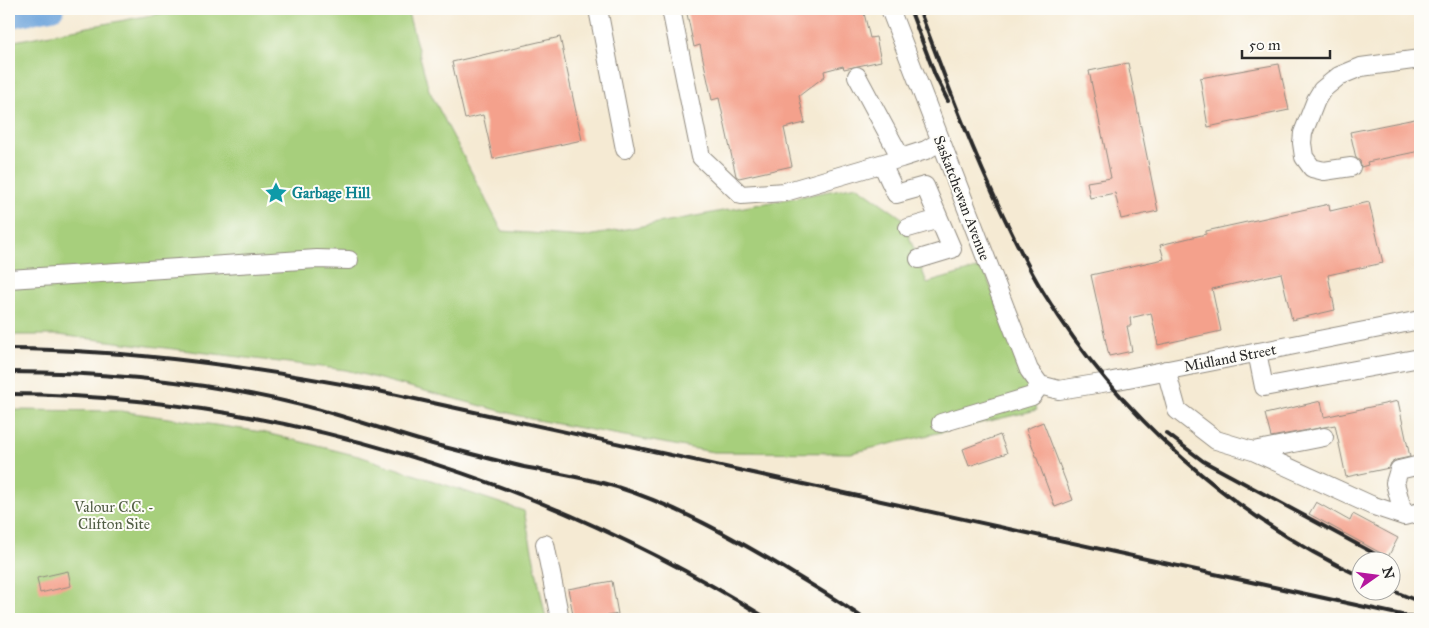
<svg xmlns="http://www.w3.org/2000/svg" width="1429" height="628" font-family="'IM FELL Great Primer',serif">
	<style>
		.green { fill: #a7cf7b; stroke: #697d53 }
		.lines { fill: none; stroke-linecap: round; stroke-linejoin: round }
		.river { stroke: #6ea4db; stroke-width: 21 }
		.building { fill: #f4a18c }
		.minor-casing { stroke: #908a7f; stroke-width: 20 }
		.minor { stroke: #fff; stroke-width: 18 }
		.rail { stroke: #2b2b2b; stroke-width: 4 }
		.labels { text-anchor: middle; dominant-baseline: central; stroke-width: 4; stroke-linejoin: round; paint-order: stroke }
		.culture-label { font-size: 15px; font-weight: bold; fill: #0d838f; stroke: #fdfcf7; text-anchor: start }
		.street-label { font-size: 15px; fill: #2b2b2b; stroke: #fdfcf7 }
		.park-label { font-size: 15px; fill: #505c43; stroke: #fdfcf7 }
	</style>
	<rect width="100%" height="100%" fill="#fdfcf7"/>
	<filter id="ink" filterUnits="userSpaceOnUse"><feTurbulence type="fractalNoise" baseFrequency=".02" numOctaves="2"/><feDisplacementMap in="SourceGraphic" scale="10" xChannelSelector="R" yChannelSelector="G"/><feConvolveMatrix kernelMatrix="1 2 1 2 8 2 1 2 1" color-interpolation-filters="sRGB"/></filter>
	<filter id="wash" filterUnits="userSpaceOnUse"><feTurbulence type="fractalNoise" baseFrequency=".0096" numOctaves="4" result="noise"/><feDisplacementMap in="SourceGraphic" scale="20" xChannelSelector="R" yChannelSelector="G"/><feGaussianBlur stdDeviation="1.12" result="paint"/><feColorMatrix in="noise" values="0 0 0 0 0 0 0 0 0 0 0 0 0 0 0 0 0 1.4 0 .05"/><feComposite in="paint" operator="in"/></filter>
	<g filter="url(#wash)">
		<rect width="100%" height="100%" fill="#f5ead3"/>
		<!-- green -->
		<path class="green" d="M183 9H407L429 90 502 231 583 237 857 186 902 218 927 283 983 267 1037 410 851 453 713 452 531 419 346 370 59 335H9V42Z
			M9 410 121 411 262 432 362 457 524 511 546 619H9Z"/>
		<g class="lines">
			<!-- river -->
			<path class="river" d="M9 18 54 9"/>
		</g>
		<g id="blocks">
			<!-- building -->
			<path class="building" d="M686 9H863L870 38 876 37 881 61 844 69 843 66 824 71 825 76 799 96 805 123 784 128 792 166 739 178 736 176 719 98 712 100 700 45 694 47Z
				M560 37 582 140 493 159 483 115 465 119 452 62Z
				M1128 63 1158 211 1121 219 1115 193 1090 198 1087 182 1111 178 1089 71Z
				M1279 64 1289 110 1208 127 1200 78Z
				M1420 118V151L1367 162 1368 165 1361 167 1360 161 1356 158 1350 132Z
				M1369 202 1383 263 1328 275 1335 310 1292 320 1281 273 1212 289 1221 331 1158 345 1151 313 1130 318 1131 326H1127L1132 351 1109 356 1091 275 1164 259 1160 245 1206 234V231L1329 204 1330 211Z
				M1321 401 1324 417 1398 401 1410 457 1396 460 1391 463 1389 468 1346 477 1335 425 1271 437 1265 414Z
				M1043 422 1073 500 1055 507 1026 429Z
				M1000 435 1007 453 969 466 963 449Z
				M1316 502 1350 521 1353 514 1398 538 1388 557 1309 514Z
				M68 571 71 586 40 593 37 578Z
				M612 581 618 614 589 619H574L568 589Z"/>
		</g>
	</g>
	<g filter="url(#ink)">
		<use href="#blocks" fill-opacity="0" stroke="#908a7f" stroke-width="1"/>
		<g class="lines">
			<defs>
				<path id="minor" d="M598 9 625 149
					M671 9 701 157 741 195 785 192 901 158
					M890 9 1029 370 1040 385
					M857 76 901 158 926 150 941 141
					M882 164 896 194 925 186 952 249 919 259
					M1351 167 1324 171 1312 168 1304 157 1302 143 1303 133 1316 100 1322 90 1339 76 1361 67 1420 59
					M908 228 939 219
					M9 279 317 259 349 260
					M1257 352 1264 387 1420 358
					M1166 370 1177 410 1216 440 1253 451
					M1040 385 1059 390 1108 382 1420 320
					M941 423 1032 396 1040 385
					M1324 437 1253 451 1371 505 1404 516
					M1420 465 1399 470 1395 483 1404 516 1420 512
					M545 544 560 619"/>
			</defs>
			<!-- minor casing -->
			<use href="#minor" class="minor-casing"/>
			<!-- minor -->
			<use href="#minor" class="minor"/>
			<!-- rail -->
			<path class="rail" d="M910 9 935 75 948 101
				M919 9C945 78 971 148 1003 215 1016 242 1029 270 1045 295 1118 414 1234 518 1362 577
				M9 349C132 350 253 367 374 390L1420 619
				M9 372C109 372 208 382 305 406 349 417 392 433 436 445 465 452 494 460 524 467 555 473 587 478 617 487 677 506 730 536 784 568 811 585 838 600 864 619
				M9 394C277 396 541 478 768 619
				M1166 433 1203 461 1377 555
				M1391 590 1420 602"/>
		</g>
	</g>
	<!-- icons -->
	<defs>
		<symbol id="sight-bare" viewBox="-9 -9 18 18"><path d="M0-6L1.8-2.2L6-1.7L2.9 1.2L3.7 5.4L0 3.3L-3.7 5.4L-2.9 1.2L-6-1.7L-1.8-2.2Z" fill="#0f9aa8" stroke="#fdfcf7" stroke-width="2.5" paint-order="stroke"/></symbol>
	</defs>
	<g fill-rule="evenodd">
		<use href="#sight-bare" x="260" y="177" width="32" height="32"/>
	</g>
	<g class="labels">
		<!-- culture labels -->
		<g class="culture-label">
			<text x="292" y="193">Garbage Hill</text>
		</g>
		<!-- street labels -->
		<g class="street-label">
			<text transform="translate(962 198) rotate(69)">Saskatchewan Avenue</text>
			<text transform="translate(1230 358) rotate(-11)">Midland Street</text>
		</g>
		<!-- park labels -->
		<g class="park-label">
			<text x="114" y="507">Valour C.C. -<tspan x="114" dy="17">Clifton Site</tspan></text>
		</g>
	</g>
	<!-- margin -->
	<rect width="1429" height="628" fill="none" stroke="#fdfcf7" stroke-width="30"/>
	<!-- north arrow -->
	<g transform="translate(1376 576) rotate(76)"><circle r="24" fill="#fdfcf7" stroke="#a9a8a5"/>
	<path d="M0-4L9 19L0 12L-9 19Z" fill="#b5179e"/>
	<text y="-8" font-size="14" font-weight="bold" text-anchor="middle" fill="#2b2b2b">N</text>
	</g>
	<!-- scale -->
	<path d="M1242 50v8h88v-8" fill="none" stroke="#2b2b2b" stroke-width="2.5"/>
	<text x="1249" y="50" font-size="15" fill="#2b2b2b" stroke="#fdfcf7" stroke-width="4" paint-order="stroke">50 m</text>
</svg>
